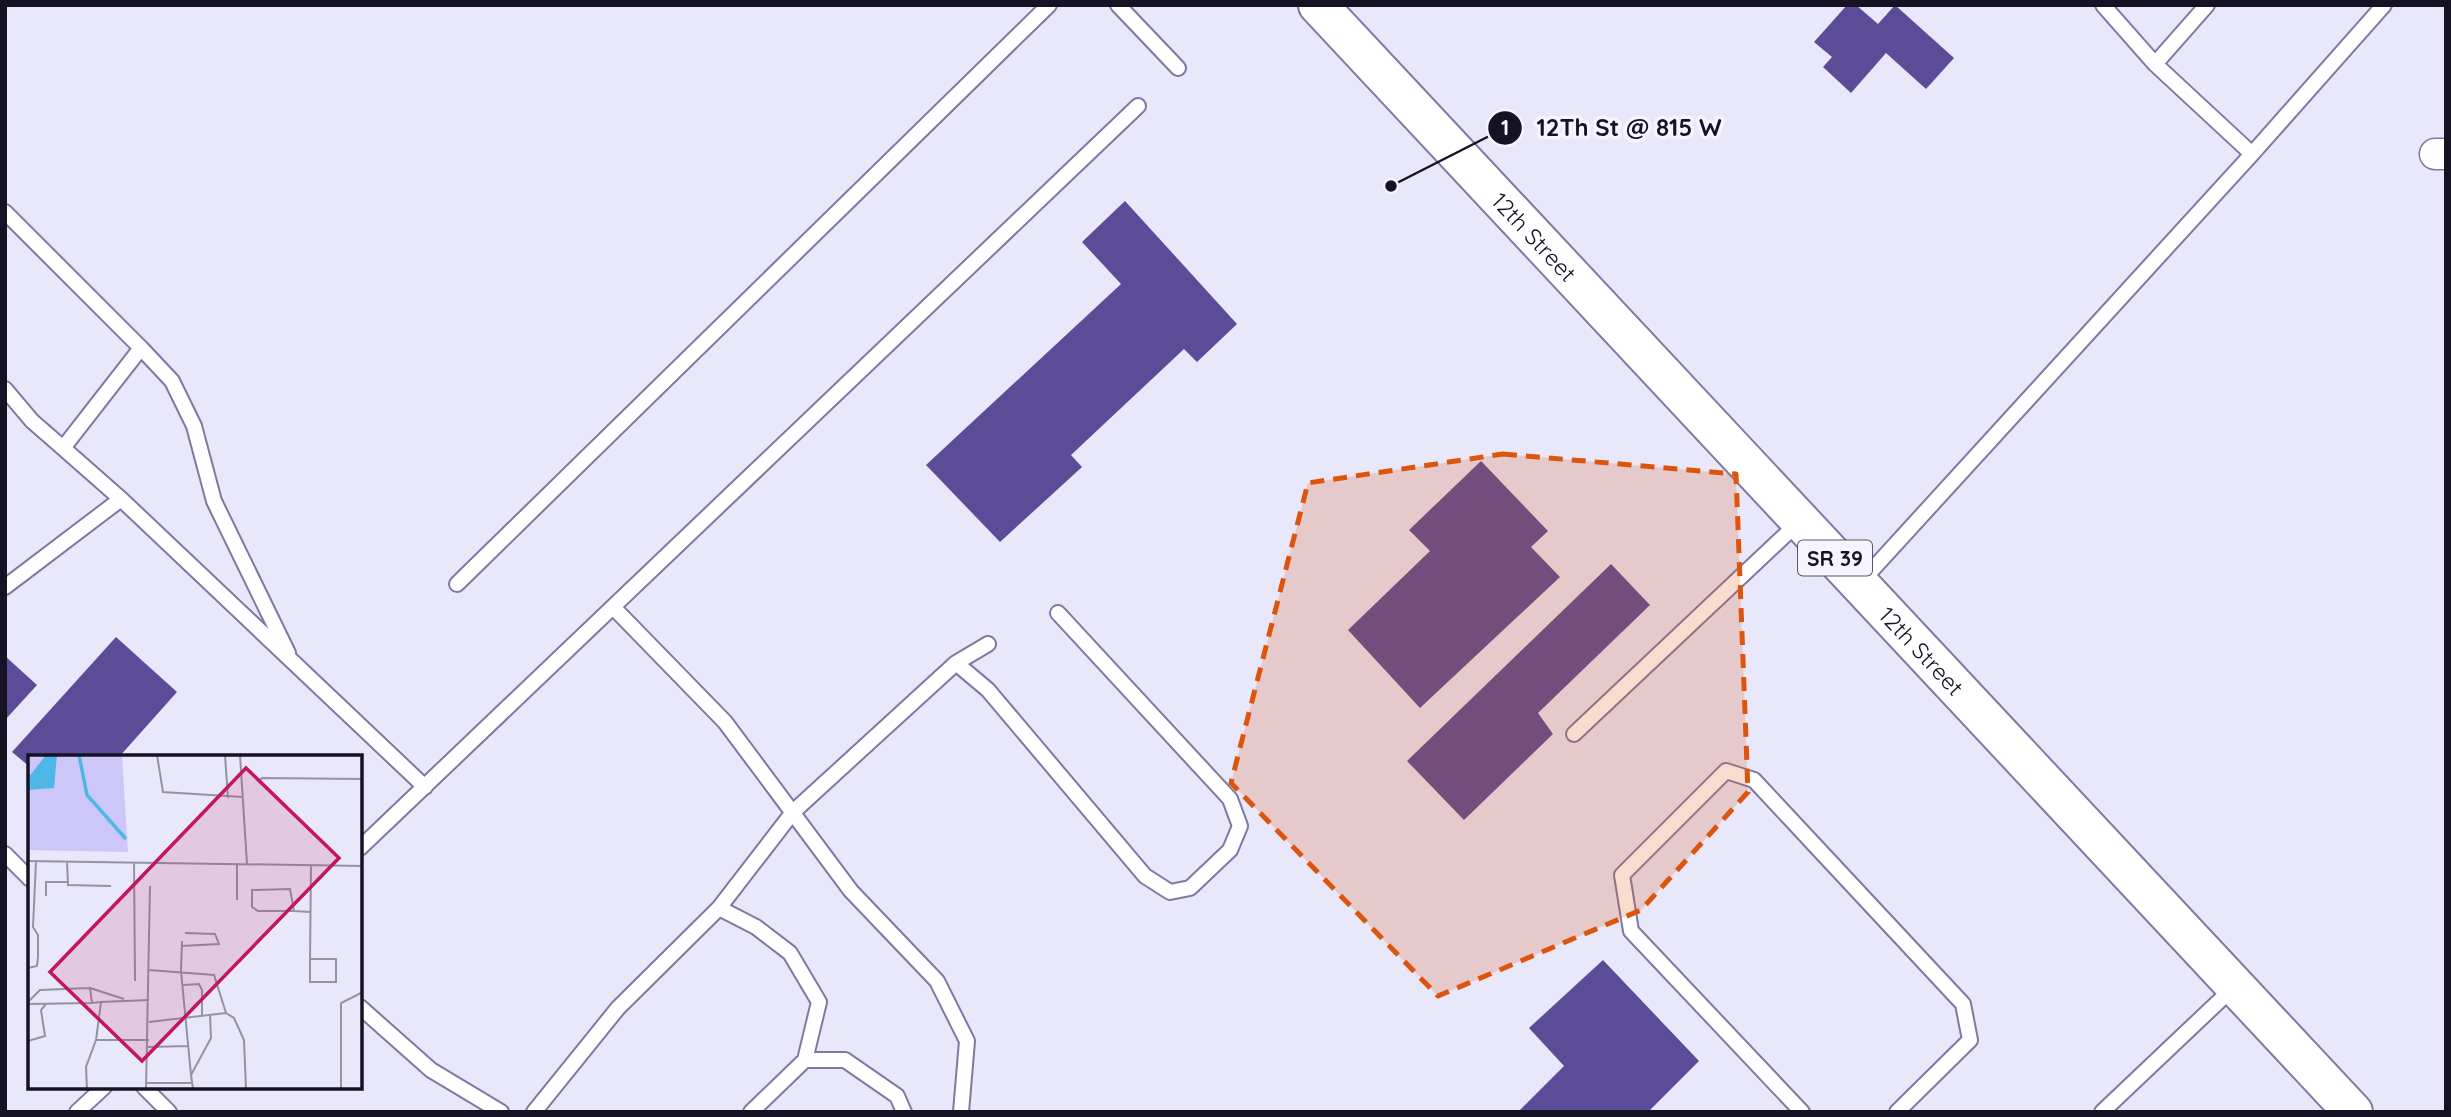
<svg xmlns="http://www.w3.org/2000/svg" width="2451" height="1117" font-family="Quicksand,sans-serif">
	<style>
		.building { fill: #5c4c98 }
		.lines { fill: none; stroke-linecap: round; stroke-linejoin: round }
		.lane-casing { stroke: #7e78a3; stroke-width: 18 }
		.street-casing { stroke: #7e78a3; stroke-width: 33 }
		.primary-casing { stroke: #7e78a3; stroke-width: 42 }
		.lane { stroke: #fff; stroke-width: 14 }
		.street { stroke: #fff; stroke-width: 30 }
		.primary { stroke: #fff; stroke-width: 38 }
		.marked { fill: #dd550d; fill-opacity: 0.2; stroke: #dd550d; stroke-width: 5; stroke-dasharray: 14 9; stroke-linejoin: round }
		.labels { text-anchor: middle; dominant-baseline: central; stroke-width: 7; stroke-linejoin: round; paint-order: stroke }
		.shield { fill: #f6f5ff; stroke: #585665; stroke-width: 2 }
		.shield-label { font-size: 21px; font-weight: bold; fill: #151223 }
		.street-label { font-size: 23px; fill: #151223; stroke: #f6f5ff }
		.inset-river { fill: none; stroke: #4db8e8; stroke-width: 3.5 }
		.inset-road { fill: none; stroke: #9492a4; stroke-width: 2 }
		.view { fill: #c2185b; fill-opacity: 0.15; stroke: #c2185b; stroke-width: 3.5 }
		.inset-edge { fill: none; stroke: #151223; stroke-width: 3.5 }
		.leader { fill: none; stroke: #151223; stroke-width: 2.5 }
		.callout-dot { fill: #151223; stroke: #f6f5ff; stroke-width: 2.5 }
		.mark-label { font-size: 21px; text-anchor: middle; font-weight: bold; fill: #fff }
		.callout-label { font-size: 24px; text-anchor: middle; font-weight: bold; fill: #151223; stroke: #f6f5ff; stroke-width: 7; stroke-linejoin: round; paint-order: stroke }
	</style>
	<rect width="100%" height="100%" fill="#e9e7fa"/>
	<!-- building -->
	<path class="building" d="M1847 5H1856L1878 24 1895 5 1954 58 1926 89 1886 53 1851 93 1823 67 1832 57 1814 42Z
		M1125 201 1237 324 1197 362 1184 349 1071 455 1082 467 1000 542 926 465 1121 284 1082 242Z
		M1481 461 1548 531 1531 547 1560 577 1420 708 1348 630 1430 551 1409 530Z
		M1611 564 1650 605 1538 713 1553 734 1464 820 1407 761Z
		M116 637 177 692 119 757H30V767L12 752Z
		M5 656 37 685 5 720Z
		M1603 960 1699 1061 1648 1112H1518L1564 1066 1529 1028Z"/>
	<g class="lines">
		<defs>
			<path id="lane" d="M1118 5 1178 68
				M2103 5 2155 64 2252 154
				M2155 64 2207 5
				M5 212 141 348
				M5 389 32 421 63 448
				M121 499 63 448 141 348 172 381 194 426 214 501 288 653
				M1861 582 2252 154 2384 5
				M457 584 1049 5
				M5 587 121 499 425 787
				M613 607 725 722 851 891 937 981 967 1041 961 1112
				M956 663 988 690 1145 876 1170 892 1190 888 1230 850 1240 826 1230 799 1058 613
				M1574 734 1799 522
				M360 848 1138 106
				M5 854 30 879
				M719 908 756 927 790 953 819 1002 805 1060 751 1112
				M360 1007 431 1070 501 1112
				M805 1060H845L897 1096 904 1112
				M144 1087 169 1112
				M77 1112 104 1087
				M534 1112 618 1008 719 908 793 812 956 663 988 644
				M1802 1112 1631 931 1622 875 1726 771 1754 780 1963 1004 1970 1040 1897 1112
				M2102 1112 2234 987"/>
			<path id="street" d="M2435 154H2446"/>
			<g id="primary">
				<path id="s1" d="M1318 5 2353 1112"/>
			</g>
		</defs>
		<!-- lane casing -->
		<use href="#lane" class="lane-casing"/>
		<!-- street casing -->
		<use href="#street" class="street-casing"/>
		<!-- primary casing -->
		<use href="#primary" class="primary-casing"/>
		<!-- lane -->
		<use href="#lane" class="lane"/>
		<!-- street -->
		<use href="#street" class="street"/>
		<!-- primary -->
		<use href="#primary" class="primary"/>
	</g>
	<!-- marked area -->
	<path class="marked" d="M1503 454 1736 474 1748 792 1641 910 1438 996 1231 783 1308 483Z"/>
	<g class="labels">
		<!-- shield labels -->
		<rect class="shield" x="1798" y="540.5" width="74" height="35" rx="5"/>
		<g class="shield-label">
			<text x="1835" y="558">SR 39</text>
		</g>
		<!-- street labels -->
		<g class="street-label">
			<text stroke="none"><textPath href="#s1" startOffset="317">12th Street</textPath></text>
			<text stroke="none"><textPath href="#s1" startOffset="884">12th Street</textPath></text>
		</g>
	</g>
	<!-- overview -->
	<g transform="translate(28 755)">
		<rect width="334" height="334" fill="#e9e7fa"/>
		<path d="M0 0H94L100 97 0 95Z" fill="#cdc6f8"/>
		<path d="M18 0H29L26 33 0 35V23Z" fill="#4db8e8"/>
		<path class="inset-river" d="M51 0 59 40 98 84"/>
		<path class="inset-road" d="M129 0 135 37 215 42M197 0 200 43M212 0 219 109M230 27 234 23 335 24M0 106 335 111M39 106 40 130 83 131M106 107 107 226M18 141V127H40M209 145V109M266 156 262 134 224 135V152L230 156H266L282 157M154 186 153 216 163 320M153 191 191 189 187 179 157 178M282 204H308V227H282V204L283 110M0 213 9 211 10 202V180L5 172 8 106M121 215 186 220 198 258M155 230 171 229 174 235V261M0 247 12 235 62 233M73 247 64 248 62 233 96 244M0 249 64 248M121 267 198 258 206 263 216 285 218 334M68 285H121M0 286 17 281 13 255 18 249M120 292 160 291M119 328H163M59 334 58 312 68 285 73 247 121 245M118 334 122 131M165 334 163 320 183 283 182 260M313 334V248L335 237"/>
		<path class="view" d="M218 13 311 103 114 306 22 217Z"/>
		<rect width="334" height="334" class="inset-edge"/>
	</g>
	<!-- callouts -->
	<path class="leader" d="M1391 186L1505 128"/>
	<g class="callout-dot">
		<circle cx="1391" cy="186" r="7"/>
		<circle cx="1505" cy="128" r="18"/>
	</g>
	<g class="mark-label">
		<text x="1505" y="135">1</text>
	</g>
	<g class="callout-label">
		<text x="1629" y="136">12Th St @ 815 W</text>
	</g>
	<!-- border -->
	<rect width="2451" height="1117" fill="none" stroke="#151223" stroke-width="14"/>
</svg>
